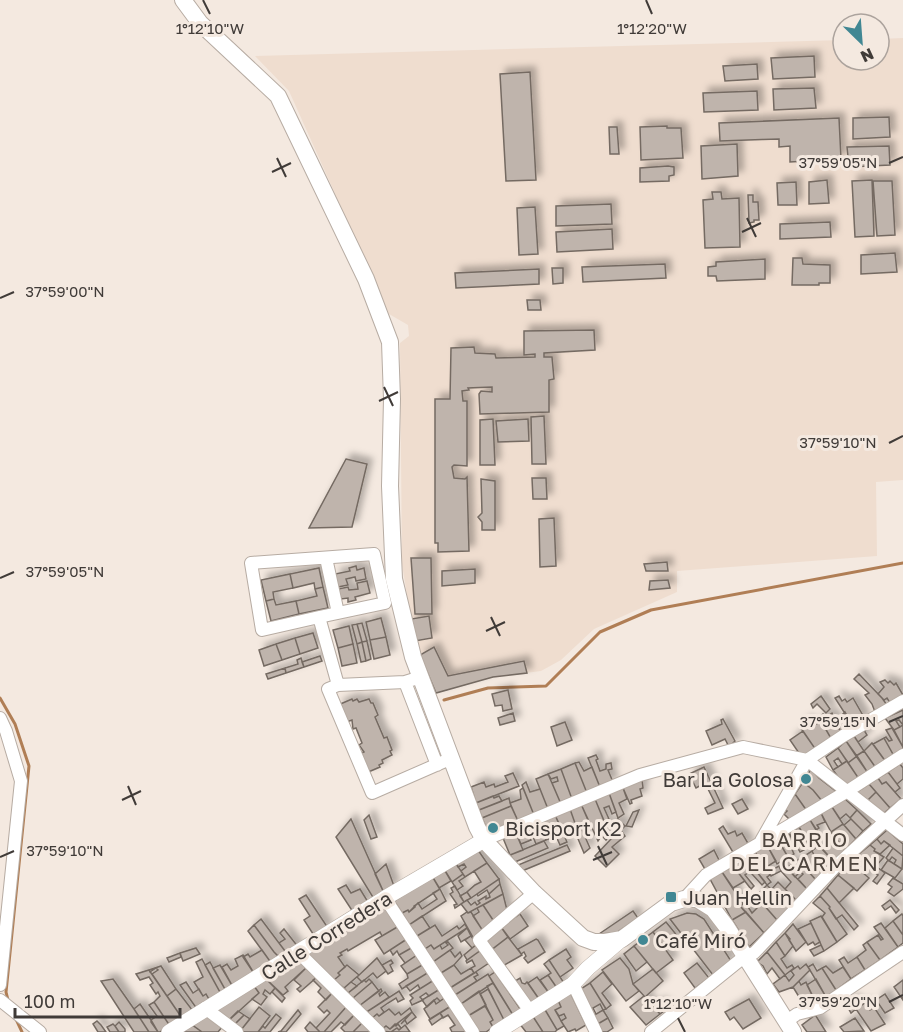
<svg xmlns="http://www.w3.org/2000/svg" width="903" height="1032" font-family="'Golos Text',sans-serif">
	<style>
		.built { fill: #efddcf }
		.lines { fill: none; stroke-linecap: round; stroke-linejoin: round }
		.stream { stroke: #b07e55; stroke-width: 3 }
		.building { fill: #bfb4ac; stroke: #746a62; stroke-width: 1.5; filter: url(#shadow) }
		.minor-casing { stroke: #b7aca3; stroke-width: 14 }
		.tertiary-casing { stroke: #b7aca3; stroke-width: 16 }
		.secondary-casing { stroke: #b7aca3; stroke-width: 18 }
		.minor { stroke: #fff; stroke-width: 12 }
		.tertiary { stroke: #fff; stroke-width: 15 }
		.secondary { stroke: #fff; stroke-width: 16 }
		.ticks { fill: none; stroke: #403b38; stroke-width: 2 }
		.poi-dot { fill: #418793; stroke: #f4e9e0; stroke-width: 2 }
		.labels { text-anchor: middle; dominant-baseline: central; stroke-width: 6; stroke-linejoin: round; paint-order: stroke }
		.poi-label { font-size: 20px; fill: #403b38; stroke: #f4e9e0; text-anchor: start }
		.street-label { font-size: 20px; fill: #403b38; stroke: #f4e9e0 }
		.neighbourhood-label { font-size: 21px; letter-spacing: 1.5px; fill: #4f463f; stroke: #f4e9e0 }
		.ticks-label { font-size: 15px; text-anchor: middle; fill: #403b38; stroke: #f4e9e0; stroke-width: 6; stroke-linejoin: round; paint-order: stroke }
	</style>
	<defs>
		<filter id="shadow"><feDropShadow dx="5.5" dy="-5.5" stdDeviation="3" flood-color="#0004"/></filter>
	</defs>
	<rect width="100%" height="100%" fill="#f4e9e0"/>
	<!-- built -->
	<path class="built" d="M903 38V480L876 482 877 556 677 571V592L594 629 561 660 541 671 493 677 436 693 415 644 402 564 400 343 409 336 408 325 389 314 289 91 255 56 843 40V60H879V39Z"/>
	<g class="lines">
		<!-- stream -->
		<path class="stream" d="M0 698 15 724 29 766 6 992 8 1000
			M444 700 488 688 546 686 600 632 651 610 903 563
			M15 1017 22 1032"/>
	</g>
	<!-- building -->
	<path class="building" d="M814 56 815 77 773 79 771 58Z
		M757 64 758 79 725 81 723 66Z
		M530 72 536 180 506 181 500 74Z
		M814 88 816 108 774 110 773 89Z
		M757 91 758 110 704 112 703 93Z
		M889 117 890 137 853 139V118Z
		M839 118 841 159 790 162V146L779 147V139L720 141 719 123Z
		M667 126V128H681L683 158 641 160 640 127Z
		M609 127H617L619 154H610Z
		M737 144 738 176 702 179 701 146Z
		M889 146 890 165 849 167 847 147Z
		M668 166 674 167V175L669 176V181L640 182V168Z
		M827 180 829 203 809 204V182Z
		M872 180 874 236 855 237 852 181Z
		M873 181H892L895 235 877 236Z
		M796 182 797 205H778L777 183Z
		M712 192H721L722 199 739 198 740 247 705 248 703 200 713 199Z
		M748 195H753V202H758L759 220H754V222L749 223Z
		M611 204 612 224 556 226V206Z
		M535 207 538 254 519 255 517 208Z
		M830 222 831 237 780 239V224Z
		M612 229 613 249 557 252 556 232Z
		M895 253 897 272 861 274V255Z
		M793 258H802L803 264 830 265V283H819V285H792Z
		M765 259V279L717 281 716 276H708V267L716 266V262Z
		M665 264 666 278 583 282 582 267Z
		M552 268H563V283L553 284Z
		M539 269V284L456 288 455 273Z
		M527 300H540L541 310H528Z
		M594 330 595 350 544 353V357H552L554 379 549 380V412L480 414 479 394 481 391 492 392V387L468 388 469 390 462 391 463 401H467V466L454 465 452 467 454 478 465 479 467 477 469 551 438 552V543H435V399H450L451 348 474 347 475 353 495 354 496 358 535 357V354L524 355V331Z
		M544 416 546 464H532L531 417Z
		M493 419 495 465H480V420Z
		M528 419 529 441 498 442 496 421Z
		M346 459 367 464 352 527 309 528Z
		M532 478H546L547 499H533Z
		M481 479 495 481V530H482V522L478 517 482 513Z
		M554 518 556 566 540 567 539 519Z
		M411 558H431L432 614H415Z
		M667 562 668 571H646L644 564Z
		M356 566 357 570 364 568 366 579 356 581 355 577 346 579 348 585 338 587 335 574 350 571 349 568Z
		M319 568 323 587 315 589 314 583 293 588 290 574Z
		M475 569V583L442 586V571Z
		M290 574 293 588 273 592 274 599 266 601 261 580Z
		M668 580 670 588 649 590 650 581Z
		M367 581 370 593 355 597 356 600 348 602V598L341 599 338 589 348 587 349 590 358 589 357 583Z
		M323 587 328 608 299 614 296 601 317 596 315 589Z
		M274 599 276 605 296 601 299 614 271 621 266 601Z
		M429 616 432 638 415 641 411 619Z
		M381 618 386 637 370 640 366 622Z
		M362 623 367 641 362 642 357 624Z
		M357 624 362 642 357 644 352 625Z
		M349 626 353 644 338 648 333 630Z
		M313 633 318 648 300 654 295 638Z
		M386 637 390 655 374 659 370 640Z
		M295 638 300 654 282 660 276 644Z
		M367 641 371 659 366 661 362 642Z
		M362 642 366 661 361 662 357 644Z
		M276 644 282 660 264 666 259 650Z
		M353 644 357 663 342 666 338 648Z
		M434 647 448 676 524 661 527 673 493 677 436 693 420 655Z
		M320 656 322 661 304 667 302 662Z
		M301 658 304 667 286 673 285 668 298 664 297 660Z
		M285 668 286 673 268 679 266 674Z
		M859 674 882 698 887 705 875 712 872 704 865 695 869 693 854 679Z
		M885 680 888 683 890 681 894 685 896 683 903 695 890 703 887 698 884 700 878 694 884 687 880 682Z
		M508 690 512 709 503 711 502 705 495 706 492 694Z
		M821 696 830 709 826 713 817 704 813 708 811 704Z
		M839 696 842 701 845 699 847 702 853 698 865 719 853 726 835 698Z
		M352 699 353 701 357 699 359 702 369 699 371 703H373L378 715 375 717 384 738 387 737 392 750 390 751 392 755 382 760 383 763 379 765 380 767 366 773 357 755 364 752 359 745 362 743 356 728 353 729 352 720 344 723 338 705Z
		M903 710V725L899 720 896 721 900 727 894 730 885 718Z
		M845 712 853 726 842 734 838 727 846 722 842 715Z
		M513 713 515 721 500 725 498 718Z
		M832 713 842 734 832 740 819 717 823 714 826 717Z
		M723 719 735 741 729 747 725 739 712 745 706 731 722 724 721 720Z
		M807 720 812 727 821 721 832 740 816 750 800 727Z
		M565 722 572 740 557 746 551 727Z
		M903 725V747L894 730Z
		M892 728 903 747V750L894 756 884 738 886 737 889 741 892 740 886 730Z
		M864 730 867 735 858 742 854 736Z
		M803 731 816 750 803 759 790 740Z
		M854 736 864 751 856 756 846 741Z
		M884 738 894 756 886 762 873 744Z
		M846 741 857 756 848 763 838 748Z
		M872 743 886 762 876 768 864 751Z
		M838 748 847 761 842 764 838 758 834 761 838 767 833 770 826 757Z
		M864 751 876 768 868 773 856 756Z
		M596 755 598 759 596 760 600 771 606 769V764L611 763 612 769 608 770 613 782 600 787 588 758Z
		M857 756 868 773 859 779 848 763Z
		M847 761 859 779 846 788 833 770Z
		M579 762 584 771 592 767 600 787 587 793 575 763Z
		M575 763 587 793 572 799 561 769Z
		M900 764 903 768V779L897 784 888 772Z
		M704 767 723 808 708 814 705 808 715 803 705 783 696 788 689 774Z
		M561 769 572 799 561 804 552 783 558 781 557 777 551 779 548 774Z
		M811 769 819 778 837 792 822 801 813 790 803 782Z
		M888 772 900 788 895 792 886 782 882 784 878 778Z
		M513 773 519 786 476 803 471 787 484 782 486 787 494 784 495 787 508 782 505 776Z
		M548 774 561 804 548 809 536 779Z
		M878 778 882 784 886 782 901 799 890 808 869 784Z
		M642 779 643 788 640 789 642 796 631 800 632 803 630 804 623 788Z
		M526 782 530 792 540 789 548 809 534 815 522 785Z
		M803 782 813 790 822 801 807 811 795 794Z
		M869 784 876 792 866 802 857 792Z
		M523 788 534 815 518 821 510 803 521 799 520 790Z
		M623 788 627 799 619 803 624 814 618 818 609 793Z
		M876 792 890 808 883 814 866 802Z
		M609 793 616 812 612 814 609 806 604 808 609 819 604 821 595 799Z
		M795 794 807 811 791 821 784 814 787 811 785 809Z
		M493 796 494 798 499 796 502 801 479 810 476 803Z
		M509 798 511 806 482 818 479 810Z
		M844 798 857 810 850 818 846 814 840 819 832 807Z
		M595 799 607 828 598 841 581 804Z
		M742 799 748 809 738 814 732 804Z
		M581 804 591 827 582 830 590 848 584 853 573 827 576 826 570 809Z
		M511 806 518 821 489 834 482 818Z
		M832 807 843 824 831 832 821 813Z
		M570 809 576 826 563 832 555 815Z
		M639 810 632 827 626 826 633 812Z
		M857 810 871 824 863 831 850 818Z
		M821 813 825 822 817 825 819 828 816 830 810 820Z
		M369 815 377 837 371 839 364 820Z
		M555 815 567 842 560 845 556 836 546 840 541 822Z
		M351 819 384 893 374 899 336 837Z
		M618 819 625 826 621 830 625 836 612 847 619 854 606 867 595 856 612 838 609 836 606 840 602 836 610 823Z
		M851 819 863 831 856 839 844 825Z
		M810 820 820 835 815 839 813 835 810 837 814 844 810 846 799 827Z
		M541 822 546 840 536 844 529 827Z
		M843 824 856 839 845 850 831 832Z
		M723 826 728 834 735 831 737 836 742 833 749 845 734 854 719 829Z
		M529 827 532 833 528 834 531 840 521 844 516 833Z
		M799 827 809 845 805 848 802 841 800 842 804 850 800 852 789 833Z
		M887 830 903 844V856L884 841 881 844 877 839Z
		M516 833 523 850 510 855 503 838Z
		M789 833 795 845 791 847 794 854 788 857 778 840Z
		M833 835 845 850 834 862 820 847Z
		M877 839 881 844 884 841 890 845 880 854 874 851 875 849 870 845Z
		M778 840 792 864 787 868 783 860 777 864 767 845Z
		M544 841 548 848 515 862 510 855Z
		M567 845 570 851 522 871 518 865Z
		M767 845 776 861 765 868 755 852Z
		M819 845 834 862 825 871 812 857 814 855 812 851Z
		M870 845 875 849 874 851 884 857 876 866 859 854Z
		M893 848 903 856 902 869 894 864 896 860 892 857 889 861 886 858Z
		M478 850 487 863 465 877 461 871 466 867 464 864 458 867 455 862Z
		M714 850 720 862 706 871 699 859Z
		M812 851 814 855 812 857 825 871 816 880 798 860Z
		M755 852 770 875 767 877 771 882 767 885 746 858Z
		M859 854 885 873 877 884 873 881 878 875 866 867 861 871 850 862Z
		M746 858 765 882 762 885 740 861Z
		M798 860 816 880 807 889 798 879 803 874 800 872 795 877 787 868Z
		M888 860 902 869 895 878 881 870Z
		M740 861 749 872 745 875 754 886 751 889 733 866Z
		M455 862 463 874 452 882 444 869Z
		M850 862 869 878 857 891 838 875Z
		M487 863 499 879 471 898 467 892 475 885 481 882 474 871Z
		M386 864 394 886 384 893 375 874Z
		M733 866 745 881 733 888 722 872Z
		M779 866 781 871 771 876 768 872Z
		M787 868 807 889 796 900 785 889 791 882 781 871Z
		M444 869 451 881 439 888 432 876Z
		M722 872 743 904 740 906 746 912 732 920 710 879Z
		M463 874 465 877 459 881 463 886 457 890 452 882Z
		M838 875 854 888 839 903 827 888Z
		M432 876 440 889 414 906 415 907 409 912 408 910 402 913 394 901Z
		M893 878 903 884V889L894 896 888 892 892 887 888 884Z
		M499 879 500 884 489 894 487 890 478 896 477 894Z
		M778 882 796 900 789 908 771 890Z
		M500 884 503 894 468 913 461 904 467 900 471 905 475 902 477 905 480 903 478 901 486 896V899L490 897 489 894Z
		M346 885 351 893 360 889 368 902 353 912 338 889Z
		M767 885 789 908 777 920 756 896Z
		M455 886 464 902 455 908 454 905 457 904 450 894 453 892 451 888Z
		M827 888 858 926 854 930 842 915 836 919 829 908 830 907 820 896Z
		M440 889 446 901 409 925 402 913 408 910 409 912 418 903 422 909 437 899 433 893Z
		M467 892 471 898 464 902 460 896Z
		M503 894 508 914 495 923 483 905Z
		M306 895 328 928 315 937 304 920 310 916 299 899Z
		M820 896 830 907 829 908 847 934 837 942 822 917 825 913 813 903Z
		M890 900 899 910 896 913 891 906 885 910 882 906Z
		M745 902 752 913 762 903 777 920 764 933 740 906Z
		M385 905 399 926 382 936 380 932 348 951 347 949 340 953 342 955 338 957 345 967 338 973 340 975 334 980 306 953Z
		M483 905 495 923 483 931 473 916 479 912 477 908Z
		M633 911 638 918 616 933 599 934Z
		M467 912 468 913 471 912 483 931 474 939 461 916Z
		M746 912 764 933 749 947 732 920Z
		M687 913 696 914 704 919 731 961 713 975 670 919Z
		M520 914 528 926 510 939 501 927Z
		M902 914 903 916V935L893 921Z
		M422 916 430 928 417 936 409 925Z
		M821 916 837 942 824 951 810 921Z
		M261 919 288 955 281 959 274 952 254 925Z
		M893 921 903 935V943L898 947 885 928Z
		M666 922 679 938 665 948 653 932Z
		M811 923 820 942 815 945 813 942 808 945 798 929Z
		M881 923 898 947 880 960 867 942 878 935 881 940 883 939 874 927Z
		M465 924 467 928 434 949 431 945 425 949 417 936 435 925 442 936 457 926 459 929Z
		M793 924 806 942 796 951 785 933Z
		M254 925 274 952 281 959 272 964 248 931Z
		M399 926 407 939 384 954 375 940Z
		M501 927 508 937 490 951 483 941Z
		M467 928 471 936 461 942 458 936Z
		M284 929 299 948 288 955 279 943 285 939 280 933Z
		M653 932 673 960 656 973 634 946Z
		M785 933 790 939 789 940 793 946 785 956 776 942Z
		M471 936 477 944 472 948 465 940Z
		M508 937 522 955 501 967 490 951Z
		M407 939 413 947 399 955 397 951 393 955 390 950Z
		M536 939 538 940 545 952 528 963 524 958 526 956 524 952 521 954 518 949Z
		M448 942 453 948 433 962 425 949 431 945 434 949 440 945 442 949 448 945 446 943Z
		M776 942 785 956 781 959 787 968 792 965 794 968 785 975 767 952Z
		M867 942 880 960 865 970 857 957 866 950 863 945Z
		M477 944 481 950 467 960 464 955Z
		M821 945 824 951 814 956 810 950Z
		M634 946 647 962 636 971 624 954Z
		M413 947 417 955 405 963 399 955Z
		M196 948 200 954 183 961 180 953Z
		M566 949 571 957 567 960 573 968 560 977 549 960Z
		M262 950 272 964 255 975 243 957 248 954 250 957Z
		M450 950 455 957 460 952 462 956 454 965 441 973 433 962Z
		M481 950 489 963 474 973 471 968 475 966 472 960 467 963 466 961Z
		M767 952 785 975 780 979 772 968 767 974 763 966 757 962Z
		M180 953 181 957 169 962 167 958Z
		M243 955 255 975 233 987 222 967 227 964 231 970 238 966 235 959Z
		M417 955 424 964 407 974 401 966Z
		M844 957 848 963 857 957 865 970 851 979 839 960Z
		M377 958 386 971 377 978 373 973 362 982 357 977Z
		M620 958 629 969 633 984 639 991 626 1001 602 970Z
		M202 959 221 994 210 1001 206 994 203 996 194 982 203 977 196 962Z
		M297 959 307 967 285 987 288 991 283 995 265 978Z
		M391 960 393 963 390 965 393 971 388 974 382 965Z
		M549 960 564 983 557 988 548 975 551 973 544 964Z
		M210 962 226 991 221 994 205 965Z
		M697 963 709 978 695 988 684 973Z
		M424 964 429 972 402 989 399 984 408 978 407 974Z
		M806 964 810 970 793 987 779 992 773 984 785 975 789 981 794 975 791 971 798 966 800 969Z
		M813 964 817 971 822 968 836 990 826 997 808 967Z
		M220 965 233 987 226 991 213 968Z
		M347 965 359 975 344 988 334 980 340 975 338 973Z
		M454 965 461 974 471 968 474 973 450 988 441 973Z
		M161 966 176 989 167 996 152 974 158 970 156 968 150 972 149 970Z
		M826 966 833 973 843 967 851 979 836 990 822 968Z
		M307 967 317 977 300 992 297 989 301 986 294 980Z
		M653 969 663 981 645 997 633 984Z
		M149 970 182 1018 170 1026 154 1002 160 996 158 992 156 994 150 985 153 983 149 977 140 980 136 974Z
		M429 972 434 980 420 989 418 985 410 991 406 986Z
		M476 972 478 975 474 977 477 981 455 995 450 988Z
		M495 972 521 1010 513 1015 489 976Z
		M603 972 612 984 602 993 611 1005 606 1009 590 983Z
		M488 974 493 983 461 1004 455 995Z
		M548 975 557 988 549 993 540 980Z
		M317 977 333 992 326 1000 318 992 321 988 313 980Z
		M537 977 549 993 539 999 528 983Z
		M265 978 275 988 270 994 265 990 263 994 267 997 261 1005 252 999 259 993 254 986Z
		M520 978 522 983 525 984 527 982 539 999 527 1006 515 981Z
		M113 979 134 1009 149 1032H134L101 981Z
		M369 979 372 982 353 998 348 993 364 980 366 982Z
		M816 979 826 997 816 1003 807 985Z
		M434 980 440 989 429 996 426 993 420 997 423 1000 412 1005 410 1001 413 998 410 995Z
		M903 980V1000L894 987Z
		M799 981 801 985 806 982 816 1003 807 1010 793 987Z
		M186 982 193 993 199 989 203 996 206 994 210 1001 197 1009 180 985Z
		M351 982 357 986 348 993 344 988Z
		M372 982 379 991 359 1006 353 998Z
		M493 983 513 1015 504 1020 487 986Z
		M590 983 606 1009 603 1010 600 1004 593 1008 596 1014 591 1017 579 990Z
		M254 986 259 993 228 1021 216 1012 221 1006Z
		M275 988 285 998 282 1002 272 992Z
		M176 989 193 1011 182 1018 167 996Z
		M381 989 382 991 379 994 380 996 385 992 389 997 365 1013 359 1006Z
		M440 989 446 997 440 1001 437 998 427 1007 422 1000Z
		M488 989 504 1020 493 1027 490 1022 493 1020 480 994Z
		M399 991 404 999 398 1002 396 998 388 1003 381 1008 384 1012 379 1016 377 1014 371 1019 365 1013Z
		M479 991 486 1005 468 1016 461 1004Z
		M333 992 347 1006 324 1032H320L316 1028 330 1013 327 1010 324 1013 318 1007Z
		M570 992 586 1025 576 1031 575 1029 568 1032 561 1021 566 1018 564 1014 559 1016 555 1010 561 1007 558 1000Z
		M885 994 894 1008 885 1013 876 1000Z
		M644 996 660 1014 646 1025 630 1007Z
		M446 997 451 1006 430 1019 424 1009 434 1000 436 1004Z
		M749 999 761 1018 743 1029 734 1017 730 1020 725 1012Z
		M853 999 859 1007 865 1003 870 1010 874 1007 885 1024 871 1031 856 1009 851 1013 846 1004Z
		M558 1000 561 1007 555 1010 564 1026 557 1030 544 1008Z
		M154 1002 170 1026 160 1032H158L151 1022V1020L157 1016 149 1005Z
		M660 1002 667 1009 660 1014 654 1007Z
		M140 1004 151 1020 158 1032H149L134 1009Z
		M347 1006 355 1014 345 1025 341 1022 331 1032H324Z
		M451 1006 468 1032H452L450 1028 455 1025 448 1015 443 1018 440 1013Z
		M485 1006 493 1020 490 1022 493 1027 486 1032H479L468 1016Z
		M259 1007 270 1016 258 1032H244L241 1030Z
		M410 1008 412 1012 390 1029 386 1026 380 1031 371 1019 377 1014 379 1016 389 1009 395 1015 399 1012 401 1015Z
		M544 1008 557 1030 555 1032H543L532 1015Z
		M298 1010 301 1014 286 1032H278L281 1031Z
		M603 1010 608 1018 596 1025 591 1017Z
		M238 1011 244 1015 234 1025 228 1021Z
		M412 1012 416 1017 407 1024 405 1020 401 1024Z
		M440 1013 443 1017 432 1025 429 1020Z
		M207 1014 223 1026 218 1032H202L191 1024Z
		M276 1014 281 1018 270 1032H258L263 1026 265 1028Z
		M355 1014 363 1022 353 1032H345L341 1028Z
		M244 1015 250 1019 241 1030 234 1025Z
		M532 1015 543 1032H526L519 1023Z
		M814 1016H816L826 1032H807L802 1025Z
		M608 1018 613 1028 607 1032H599L596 1025Z
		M855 1018 864 1031 844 1032 840 1027Z
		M97 1021 101 1025 106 1032H98L93 1024Z
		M119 1022 125 1029V1032H119L115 1026Z
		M310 1022 320 1032H308L305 1028Z
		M363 1022 373 1032H353Z
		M113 1024 115 1026 119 1032H110L107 1027Z
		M191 1024 202 1032H180Z
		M395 1024 396 1026 398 1024 401 1028 399 1030 397 1028 391 1032 380 1031 386 1026 390 1029Z
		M405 1025 410 1032H391L397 1028 399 1030Z"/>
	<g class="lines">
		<defs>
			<path id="minor" d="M326 558 338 613
				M319 617 262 630 251 563 374 554 385 603 319 617 338 685
				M421 677 405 682 338 685 328 689 372 793 452 758
				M405 682 437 765
				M0 718 6 731 21 781 0 985
				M484 840 640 775 743 747 807 760 903 835
				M761 841 807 760 843 736 903 701
				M385 898 473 1032
				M684 899 706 875 846 792 903 755
				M298 952 379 1032
				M573 984 596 1032
				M0 1000 40 1032
				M205 1008 237 1032
				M530 1011 479 940 534 893
				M787 1021 797 1014 820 1008 903 952
				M651 1032 745 956 754 953 835 867 903 805"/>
			<path id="tertiary" d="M169 1032 385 898 484 840
				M497 1032 573 984 588 968 622 939"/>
			<path id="secondary" d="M183 0 200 23 278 96 366 279 390 342 392 399 390 486 394 579 413 657 477 827 484 840 534 893 583 938 594 942H605L622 939 671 903 684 899H697L713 909 726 926 793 1032"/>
		</defs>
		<!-- minor casing -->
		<use href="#minor" class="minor-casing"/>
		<!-- tertiary casing -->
		<use href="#tertiary" class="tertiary-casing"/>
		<!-- secondary casing -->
		<use href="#secondary" class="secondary-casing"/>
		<!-- minor -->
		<use href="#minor" class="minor"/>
		<!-- tertiary -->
		<use href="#tertiary" class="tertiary"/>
		<!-- secondary -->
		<use href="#secondary" class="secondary"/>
	</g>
	<!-- ticks -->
	<path class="ticks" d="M203 0 210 14M646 0 652 14M277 158 286 177M889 163 903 157M272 172 291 163M747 218 756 237M742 232 761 223M0 298 14 292M384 387 393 406M379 401 398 392M889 443 903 436M0 578 14 572M491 617 500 636M486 631 505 622M889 722 903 716M128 786 136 805M122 800 141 791M598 846 607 865M0 857 14 851M593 860 612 852M889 1002 903 995M678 1018 685 1032"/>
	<!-- markers -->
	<g class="poi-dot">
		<circle cx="806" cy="779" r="6"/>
		<circle cx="493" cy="828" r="6"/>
		<rect x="665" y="891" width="12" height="12" rx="3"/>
		<circle cx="643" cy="940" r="6"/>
	</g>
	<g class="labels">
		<!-- poi labels -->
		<g class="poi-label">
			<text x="794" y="779" text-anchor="end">Bar La Golosa</text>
			<text x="505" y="828">Bicisport K2</text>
			<text x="683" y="897">Juan Hellin</text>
			<text x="655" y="940">Café Miró</text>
		</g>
		<!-- street labels -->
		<g class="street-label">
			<text transform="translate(326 935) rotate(-32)">Calle Corredera</text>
		</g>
		<!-- neighbourhood labels -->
		<g class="neighbourhood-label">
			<text x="805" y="839">BARRIO<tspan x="805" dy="24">DEL CARMEN</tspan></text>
		</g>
	</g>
	<g class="ticks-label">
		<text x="210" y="34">1°12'10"W</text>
		<text x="652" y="34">1°12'20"W</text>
		<text x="838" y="168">37°59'05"N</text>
		<text x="65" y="297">37°59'00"N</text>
		<text x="838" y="448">37°59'10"N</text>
		<text x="65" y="577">37°59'05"N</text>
		<text x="838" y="727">37°59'15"N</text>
		<text x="65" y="856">37°59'10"N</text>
		<text x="838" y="1007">37°59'20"N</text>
		<text x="678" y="1009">1°12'10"W</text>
	</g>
	<!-- north arrow -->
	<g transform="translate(861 42) rotate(155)"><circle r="28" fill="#f4e9e0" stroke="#aca39d" stroke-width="1.5"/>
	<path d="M0-4.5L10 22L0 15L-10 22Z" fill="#418793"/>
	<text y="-9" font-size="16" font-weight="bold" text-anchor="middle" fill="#403b38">N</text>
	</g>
	<!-- scale -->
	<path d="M15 1008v9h165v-9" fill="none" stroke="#403b38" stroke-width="3"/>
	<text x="24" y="1008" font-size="18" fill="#403b38" stroke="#f4e9e0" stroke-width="4.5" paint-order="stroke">100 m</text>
</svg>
